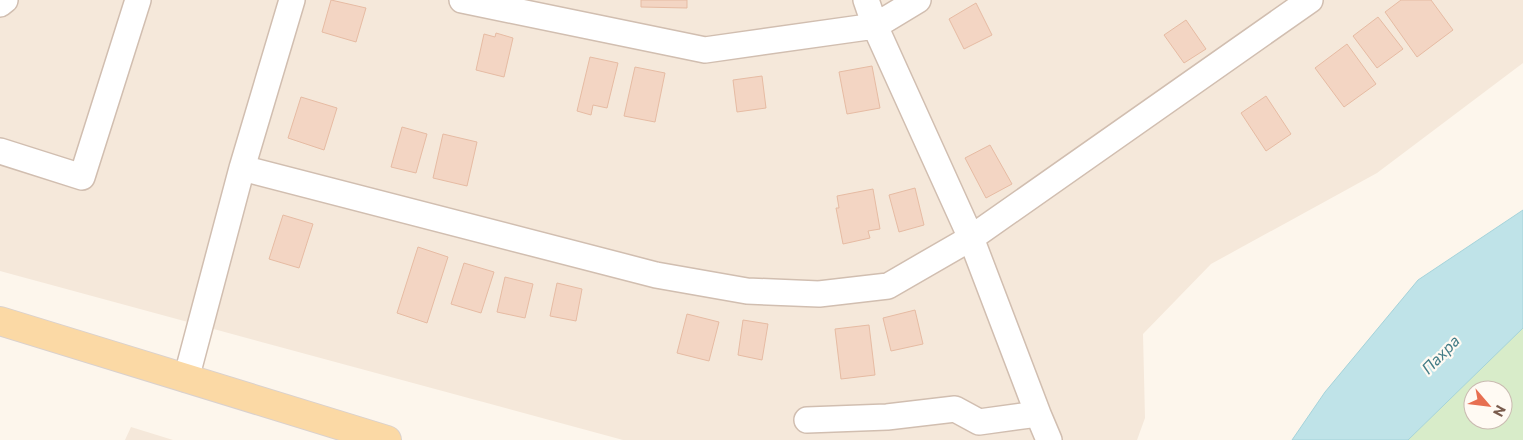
<svg xmlns="http://www.w3.org/2000/svg" width="1523" height="440" font-family="Commissioner,sans-serif">
	<style>
		.residential { fill: #f5e8da }
		.green { fill: #d8ecc9; fill-rule: evenodd }
		.water { fill: #bfe3e8; stroke: #a5d3da }
		.building { fill: #f3d5c3; stroke: #e6bba3 }
		.lines { fill: none; stroke-linecap: round; stroke-linejoin: round }
		.minor-casing { stroke: #d1beb0; stroke-width: 28 }
		.major-casing { stroke: #dad1cd; stroke-width: 30 }
		.minor { stroke: #fff; stroke-width: 25 }
		.major { stroke: #fbd9a5; stroke-width: 28 }
		.labels { text-anchor: middle; dominant-baseline: central; stroke-width: 4.5; stroke-linejoin: round; paint-order: stroke }
		.water-label { font-size: 16px; font-style: italic; fill: #437c86; stroke: #fffaf3 }
	</style>
	<rect width="100%" height="100%" fill="#fdf6ec"/>
	<!-- residential -->
	<path class="residential" d="M0 0H1523V63L1377 173 1211 264 1143 334 1145 418 1137 440H623L0 271Z
		M131 427 173 440H125Z"/>
	<!-- green -->
	<path class="green" d="M1523 328V440H1408L1517 332ZM1473 390H1503V420H1473Z"/>
	<!-- water -->
	<path class="water" d="M1523 210V328L1408 440H1292L1325 392 1418 280Z"/>
	<!-- building -->
	<path class="building" d="M331 0 366 8 356 42 322 32Z
		M641 0H687V8L641 7Z
		M1401 0H1431L1453 30 1417 57 1385 12Z
		M976 3 992 35 964 49 949 19Z
		M1378 17 1403 49 1377 68 1353 36Z
		M1186 20 1206 49 1184 63 1164 35Z
		M496 33 513 38 504 77 476 70 484 34 495 37Z
		M1347 44 1376 84 1344 107 1315 68Z
		M590 57 618 63 607 108 593 105 591 115 577 111Z
		M872 66 880 108 847 114 839 72Z
		M635 67 665 73 655 122 624 116Z
		M762 76 766 108 737 112 733 80Z
		M1266 96 1291 134 1266 151 1241 113Z
		M301 97 337 108 324 150 288 138Z
		M402 127 427 134 416 173 391 167Z
		M443 134 477 142 467 186 433 178Z
		M990 145 1012 184 986 198 965 158Z
		M915 188 924 225 899 232 889 195Z
		M873 189 880 229 868 231 870 238 843 244 836 208H839L837 196Z
		M283 215 313 224 299 268 269 259Z
		M418 247 448 257 427 323 397 313Z
		M464 263 494 272 481 313 451 304Z
		M505 277 533 284 525 318 497 312Z
		M557 283 582 289 576 321 550 316Z
		M915 310 923 344 891 351 883 318Z
		M687 314 719 322 709 361 677 353Z
		M743 320 768 324 762 360 738 355Z
		M869 325 875 375 841 379 835 329Z"/>
	<g class="lines">
		<defs>
			<path id="minor" d="M462 0 705 50 875 26 918 0
				M0 4 5 0
				M0 151 82 177 138 0
				M242 168 656 275 747 291 819 294 888 286 971 238 1310 0
				M186 379 242 168 292 0
				M1038 414 1049 440
				M807 420 887 417 955 409 979 422 1038 414 971 238 875 26 866 0"/>
			<path id="major" d="M0 321 387 440"/>
		</defs>
		<!-- minor casing -->
		<use href="#minor" class="minor-casing"/>
		<!-- major casing -->
		<use href="#major" class="major-casing"/>
		<!-- minor -->
		<use href="#minor" class="minor"/>
		<!-- major -->
		<use href="#major" class="major"/>
	</g>
	<g class="labels">
		<!-- water labels -->
		<g class="water-label">
			<text transform="translate(1440 354) rotate(-46)">Пахра</text>
		</g>
	</g>
	<!-- north arrow -->
	<g transform="translate(1488 405) rotate(118)"><circle r="24" fill="#fffaf3" stroke="#cabbb1"/>
	<path d="M0-4L9 19L0 12L-9 19Z" fill="#e76f51"/>
	<text y="-8" font-size="14" font-weight="bold" text-anchor="middle" fill="#7a5c4d">N</text>
	</g>
</svg>
